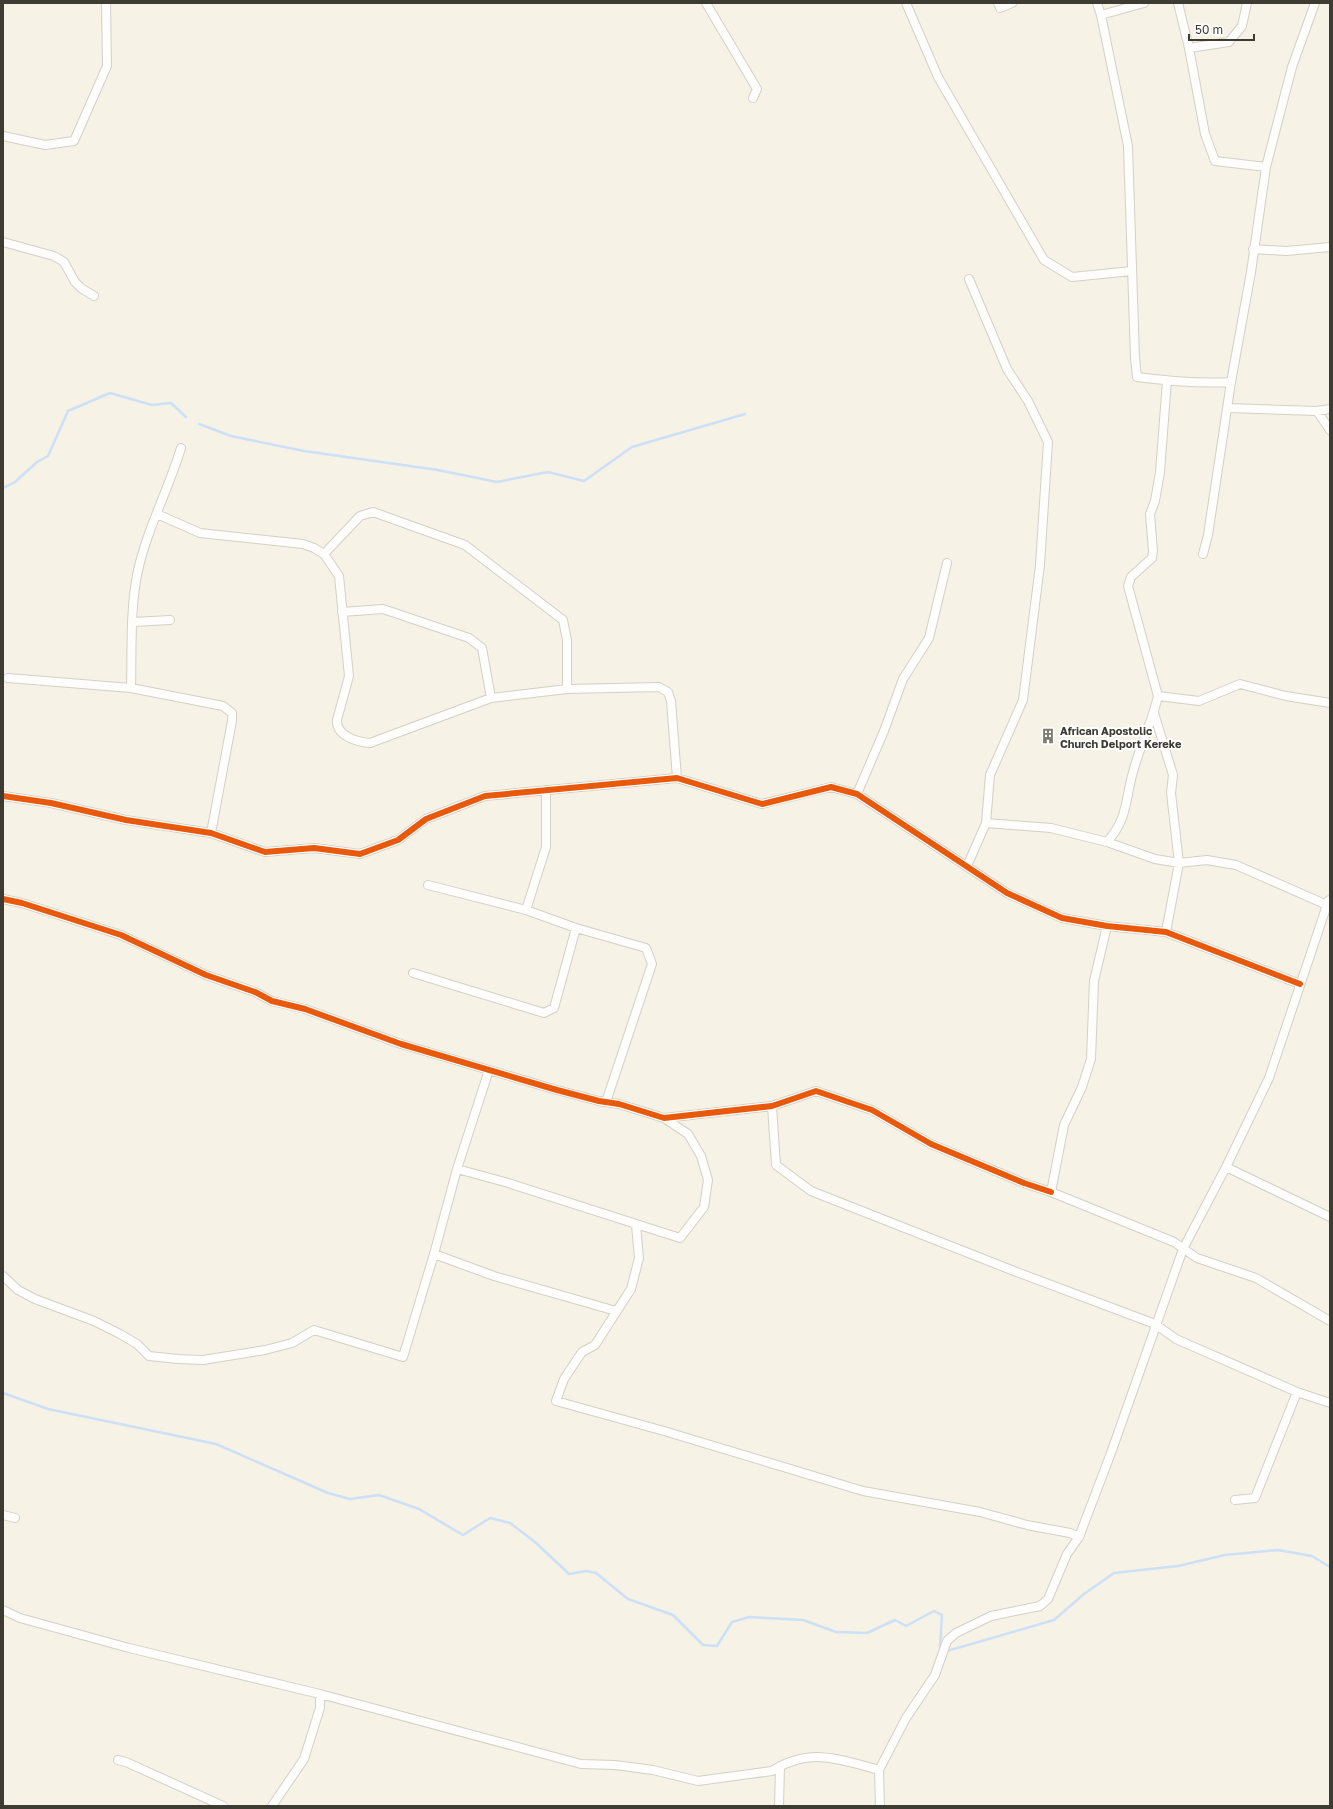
<svg xmlns="http://www.w3.org/2000/svg" width="1333" height="1809" font-family="'Golos Text',sans-serif">
	<style>
		.lines { fill: none; stroke-linecap: round; stroke-linejoin: round }
		.stream { stroke: #cce0f7; stroke-width: 2.5 }
		.street-casing { stroke: #d3d0c7; stroke-width: 10 }
		.secondary-casing { stroke: #d3d0c7; stroke-width: 14 }
		.street { stroke: #fefdfb; stroke-width: 8 }
		.secondary { stroke: #fefdfb; stroke-width: 12 }
		.cycleway-casing { stroke: #fff; stroke-width: 8 }
		.cycleway { stroke: #e8590c; stroke-width: 6 }
		.labels { text-anchor: middle; dominant-baseline: central; stroke-width: 4; stroke-linejoin: round; paint-order: stroke }
		.poi-label { font-size: 11px; font-weight: bold; fill: #3d3b32; stroke: #fff; text-anchor: start }
	</style>
	<rect width="100%" height="100%" fill="#f6f2e6"/>
	<g class="lines">
		<!-- stream -->
		<path class="stream" d="M199 424 231 436 304 451 438 470 497 482 548 472 584 481 632 447 745 414
			M3 488 15 482 37 462 48 456 68 411 110 393 152 405 171 403 186 417
			M3 1393 48 1409 216 1444 328 1493 350 1499 379 1495 419 1509 463 1535 490 1518 510 1523 535 1542 569 1574 586 1571 596 1573 628 1599 673 1615 703 1645 717 1646 732 1622 749 1617 803 1620 836 1632 867 1633 895 1620 906 1626 934 1611 942 1615 940 1647
			M947 1651 1054 1620 1084 1594 1114 1573 1178 1566 1225 1555 1278 1550 1312 1556 1330 1567"/>
		<defs>
			<path id="street" d="M706 3 757 89 753 98
				M906 3 938 77 1044 260 1072 277 1132 271
				M998 3 1000 8 1012 3
				M1097 3 1101 15 1128 146 1135 358 1137 377C1168 381 1199 384 1231 382
				M1178 3 1189 48 1205 134 1215 161 1266 167
				M1101 15 1144 3
				M1189 48 1229 42 1242 26 1247 3
				M3 136 45 145 74 141 107 66 106 3
				M3 242 54 256 64 262 75 282 81 288 94 296
				M1253 249 1286 251 1330 247
				M1228 408 1317 411 1330 409
				M1317 411 1330 430
				M157 514 200 533 303 544 314 548 324 554 339 576 349 676 337 720C336 736 357 742 370 743L491 698 567 689 659 687 668 692 671 701 677 778
				M324 554 360 516 373 512 465 545 563 620 567 640V689
				M1203 554 1208 535 1231 382 1251 272 1266 167 1292 67 1315 3
				M342 612 383 609 469 638 482 648 491 698
				M133 622 170 620
				M8 678 131 688 223 706 232 713V721L211 833
				M131 688C132 651 130 612 137 575 146 531 168 491 181 448
				M1158 696 1199 701 1240 684 1286 696 1330 703
				M1154 713 1173 775 1171 793 1179 863 1166 932
				M857 794 884 731 903 679 929 638 947 563
				M3 796 51 803 126 820 211 833 265 852 314 848 360 854 398 840 426 819 485 796 677 778 762 804 831 787 857 794 1007 893 1062 918 1107 926 1166 932 1300 984
				M1107 842C1128 819 1125 800 1133 772 1140 746 1152 722 1158 696L1128 586 1131 577 1152 558 1153 551 1150 514 1155 501 1160 472 1167 381
				M967 866 986 823 990 775 1023 700 1040 565 1048 442 1028 401 1007 369 969 279
				M428 885 526 910 576 928 646 948 652 964 606 1102
				M3 899 22 903 121 935 206 975 255 992 272 1001 305 1009 401 1044 557 1090 599 1101 619 1104 664 1118 772 1106 816 1091 872 1110 931 1144 1024 1183 1051 1192
				M526 910 546 847V790
				M1107 926 1094 981 1091 1059 1082 1087 1064 1125 1051 1192 1174 1242 1197 1258 1256 1278 1330 1321
				M413 973 544 1013 554 1008 576 928
				M772 1106 776 1165 811 1191 1014 1271 1155 1324 1176 1339 1297 1392 1330 1403
				M1226 1167 1330 1217
				M457 1169 505 1182 680 1238 704 1207 708 1180 701 1156 688 1134 664 1118
				M636 1225 639 1258 631 1289 595 1345 582 1352 564 1379 556 1401 664 1431 863 1491 980 1512 1027 1525 1070 1533 1079 1537
				M434 1254 494 1276 616 1311
				M3 1276 18 1290 35 1299 94 1321 120 1334 137 1344 149 1356 178 1359 203 1360 265 1350 292 1343 314 1330 403 1357 434 1254 457 1169 489 1070
				M1235 1500 1255 1498 1297 1392
				M3 1515 15 1518
				M3 1610 20 1618 129 1648 320 1694 581 1764 615 1765 653 1770 698 1781 772 1771C809 1747 840 1759 879 1770
				M118 1760 126 1762 223 1806
				M272 1806 304 1759 320 1708V1694
				M779 1806 780 1766
				M880 1806 879 1770 906 1718 935 1675 947 1641 956 1633 991 1616 1040 1606 1048 1599 1067 1554 1079 1537 1111 1453 1183 1249 1226 1167 1269 1078 1327 905 1236 865 1207 860 1179 863 1155 859 1107 842 1051 828 986 823"/>
			<path id="secondary" d="M1327 905 1330 902"/>
		</defs>
		<!-- street casing -->
		<use href="#street" class="street-casing"/>
		<!-- secondary casing -->
		<use href="#secondary" class="secondary-casing"/>
		<!-- street -->
		<use href="#street" class="street"/>
		<!-- secondary -->
		<use href="#secondary" class="secondary"/>
		<defs>
			<path id="cycleway" d="M3 796 51 803 126 820 211 833 265 852 314 848 360 854 398 840 426 819 485 796 677 778 762 804 831 787 857 794 1007 893 1062 918 1107 926 1166 932 1300 984
				M3 899 22 903 121 935 206 975 255 992 272 1001 305 1009 401 1044 557 1090 599 1101 619 1104 664 1118 772 1106 816 1091 872 1110 931 1144 1024 1183 1051 1192"/>
		</defs>
		<!-- cycleway casing -->
		<use href="#cycleway" class="cycleway-casing"/>
		<!-- cycleway -->
		<use href="#cycleway" class="cycleway"/>
	</g>
	<!-- icons -->
	<defs>
		<symbol id="building-bare" viewBox="-9 -9 18 18"><path d="M-4-6H4V6H1V3H-1V6H-4ZM-2.5-4.3h1.7v1.8h-1.7ZM.8-4.3h1.7v1.8H.8ZM-2.5-1h1.7V.8h-1.7ZM.8-1h1.7V.8H.8Z" fill="#7e7b71" stroke="#fff" stroke-width="2.5" paint-order="stroke"/></symbol>
	</defs>
	<g fill-rule="evenodd">
		<use href="#building-bare" x="1037" y="725" width="22" height="22"/>
	</g>
	<g class="labels">
		<!-- poi labels -->
		<g class="poi-label">
			<text x="1060" y="730">African Apostolic<tspan x="1060" dy="13">Church Delport Kereke</tspan></text>
		</g>
	</g>
	<!-- border -->
	<rect width="1333" height="1809" fill="none" stroke="#3d3b32" stroke-width="8"/>
	<!-- scale -->
	<path d="M1189 34v6h65v-6" fill="none" stroke="#3d3b32" stroke-width="2"/>
	<text x="1195" y="34" font-size="12" fill="#3d3b32" stroke="#ffffff" stroke-width="3" paint-order="stroke">50 m</text>
</svg>
